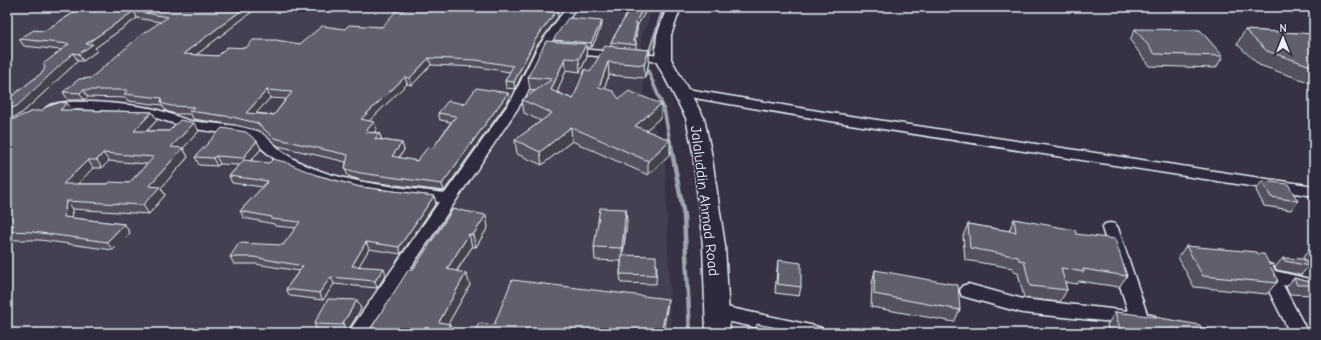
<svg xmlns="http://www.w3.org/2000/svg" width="1321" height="340" font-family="'Comic Neue',sans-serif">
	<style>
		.built { fill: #433f51 }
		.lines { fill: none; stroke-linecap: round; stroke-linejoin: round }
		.stream-far1 { stroke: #a0a4af; stroke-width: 3.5 }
		.stream { stroke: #a0a4af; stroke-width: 4.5 }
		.street-casing { stroke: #e8f1f8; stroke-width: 3 }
		.secondary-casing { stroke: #e8f1f8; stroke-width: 3 }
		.street { fill: #2f2a3d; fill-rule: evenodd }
		.secondary { fill: #2f2a3d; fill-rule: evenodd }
		.wall { fill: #53515f; stroke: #e8f1f8; fill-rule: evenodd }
		.shaded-wall { fill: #43424d; stroke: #e8f1f8 }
		.building { fill: #605e6e; stroke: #e8f1f8; fill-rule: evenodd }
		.labels { text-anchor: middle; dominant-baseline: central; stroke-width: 3.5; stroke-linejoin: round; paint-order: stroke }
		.street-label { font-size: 15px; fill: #e8f1f8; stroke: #2f2a3d }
	</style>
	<rect width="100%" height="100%" fill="#363244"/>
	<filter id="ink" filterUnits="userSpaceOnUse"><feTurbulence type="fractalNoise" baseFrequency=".025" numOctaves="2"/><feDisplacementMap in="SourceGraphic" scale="8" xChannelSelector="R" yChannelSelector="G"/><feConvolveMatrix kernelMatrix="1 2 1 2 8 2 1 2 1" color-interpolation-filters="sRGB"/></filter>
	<g filter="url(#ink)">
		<!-- built -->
		<path class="built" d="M7 7H654L641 38 644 94 665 159 671 333H7Z"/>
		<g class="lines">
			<!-- stream-far1 -->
			<path class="stream-far1" d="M648 56 664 7
				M646 66 664 109 671 147"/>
			<!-- stream -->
			<path class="stream" d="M671 146 684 216 690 333"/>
			<defs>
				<path id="street" d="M567 7H577L549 48 524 99 367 333H348L439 202C389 195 337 191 291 168 285 166 279 163 275 159 264 152 256 140 243 136L188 128 150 116 98 110 66 109 51 113 47 112 45 109C54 95 137 105 154 109 167 112 179 118 191 121 209 124 245 124 260 132 268 137 275 146 283 152 296 162 314 169 329 174 367 185 407 188 445 193L512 99 537 48Z
					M568 48 663 56 667 57 669 59 667 61 663 62 564 53 562 51 564 49Z
					M681 88 824 112 1314 186V196L824 120 677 95 675 92 677 89Z
					M1110 223 1115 224 1118 228 1147 314 1155 316 1158 321 1155 326 1149 328 1133 324 1023 313 962 296 960 291 962 286 968 284 1023 299 1128 311 1102 228 1105 224Z
					M1266 263 1272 265 1275 271 1314 280V292L1283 285 1308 333H1290L1258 269 1260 265Z
					M717 305 815 326 821 328 824 333H782L717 319 711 317 708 312 711 307Z"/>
				<path id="secondary" d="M667 7H681L671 35V59L704 118 711 152 725 246 730 333H706L703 246 693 152 686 118 655 59 657 35Z"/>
			</defs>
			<!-- street casing -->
			<use href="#street" class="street-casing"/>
			<!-- secondary casing -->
			<use href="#secondary" class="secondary-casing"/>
			<!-- street -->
			<use href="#street" class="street"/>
			<!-- secondary -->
			<use href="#secondary" class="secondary"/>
		</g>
		<!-- wall -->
		<path class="wall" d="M83 7H258L196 55 218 56 246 48 300 44 345 29 382 27 403 11 550 10 558 17 536 47 515 89 506 88 505 81 510 72 478 67 431 65 412 85 407 84 369 121 377 129 374 133H379L382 140 402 143 404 150 399 158 417 161 433 148 451 122 440 120 438 113 465 104 508 93 509 100 444 191 363 181 348 176 345 169 346 162 278 146 260 131 235 125 193 119 191 114H175L166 111 162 105 128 101 126 98 88 97 84 100H68L63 92 91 78 160 22 137 18 95 48 97 51 83 61H78L22 113 7 120V100L43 72 61 50 24 46 19 39 44 31ZM270 98 286 99 274 115 256 113Z
			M631 7H648L637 26V30L635 41H636V49L649 50V62L645 78 609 75 604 89 619 99 661 117 646 130 670 154 648 175 572 141 542 165 517 154 515 140 541 121 524 113 522 100 535 91 530 90 528 77 553 42V40L602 25 592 47H586L587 57 580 72 566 70 557 92 573 99 590 72 611 46V42Z
			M1135 29 1223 56 1216 68 1149 66 1130 40Z
			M1245 30 1314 34V84L1259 65 1237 44Z
			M67 103 72 110 152 112 157 120 147 131H199L183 148 188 157 161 188 165 195 149 214 72 209V218L124 224 130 233 113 250 40 240H15L9 233H7V122ZM109 161 147 164 129 183 108 184H77L93 168H102Z
			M257 141 261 149 251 161 316 175 360 187 434 196 436 203 401 254 369 249 359 266 386 275 377 288 334 284 323 300 290 296 286 289 299 271 256 264H234L230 257 283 245 296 228 275 226 274 224 244 218 240 211 263 187 232 183 229 176 239 165 220 164 217 166 199 165 195 157Z
			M1262 181 1298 201 1291 210 1264 206 1256 190Z
			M453 209 488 227 476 247H472L457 271 470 285 448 324 412 271Z
			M1014 219 1076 234 1127 276 1119 287 1079 281 1077 284 1065 282 1067 290 1060 302 1024 298 1018 273 1013 272V268L965 260 963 236 968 224 1009 231Z
			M627 221 623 255 657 265 656 284 621 283 620 274 621 261 595 260 594 247Z
			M1186 246 1278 281 1267 294 1194 287 1178 257Z
			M1311 248H1314V273L1303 257Z
			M1283 258 1309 266 1301 275 1277 270 1275 267Z
			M778 260 801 287 799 296 775 293 777 269Z
			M875 270 960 310 954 322 871 307 872 283Z
			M1294 278 1314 283V295L1289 294 1286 287Z
			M357 300 361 309 347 332V333H319L314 324Z
			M1115 312 1201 328 1229 333H1109L1107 325Z"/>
		<!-- shaded-wall -->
		<path class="shaded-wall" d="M246 7H258L187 62 183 54Z
			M284 7H289L286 10Z
			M547 7H552L546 17 545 10Z
			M644 7H648L637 26V30L634 45 633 41 635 23Z
			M557 10 558 17 536 47 515 89 514 82 535 40Z
			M134 11 137 18 95 48 97 51 83 61 79 54 86 44Z
			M602 21V25L592 47 591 43Z
			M586 44 587 57 580 72 579 59Z
			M649 50V62L645 78 644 65Z
			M73 53 78 61 22 113 8 120 7 118V110Z
			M429 58 431 65 412 85 410 78Z
			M565 58 566 70 553 103 551 90Z
			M608 62 609 75 600 100 599 87Z
			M405 77 407 84 363 127 361 119Z
			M9 83 14 90 7 97V85Z
			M83 90 88 97 84 100 80 93Z
			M267 90 270 98 250 120 246 113Z
			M508 93 509 100 444 191 442 184Z
			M67 103 73 111 60 110Z
			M661 104V117L636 139 635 126Z
			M152 112 157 120 139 139 134 131Z
			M374 122 377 129 367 140 365 132Z
			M194 123 199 131 176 156 171 147Z
			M571 127 572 141 542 165 540 152Z
			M379 133 382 141 375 139Z
			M670 140V154L648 175V161Z
			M257 141 261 149 247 165 243 158Z
			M402 143 404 150 394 164 392 156Z
			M183 148 188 157 161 188 165 195 149 214 143 205 149 186Z
			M103 153 109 161 102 168 97 160Z
			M216 156 220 164 217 166 213 158Z
			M88 160 93 168 69 193 63 184Z
			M434 196 436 203 401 254 399 247Z
			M66 201 72 209 71 226 64 217Z
			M626 209 627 221 622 261V248Z
			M486 215 488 227 476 247 473 235Z
			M124 224 130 233 113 250 107 242Z
			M469 234 472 247 450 281 447 269Z
			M366 242 369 249 355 273 352 266Z
			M384 268 386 275 377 288 375 281Z
			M466 273 470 285 443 333 439 322Z
			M331 277 334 284 323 300 319 293Z
			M668 299 667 310 663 333H661Z
			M357 300 361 309 347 332V333L343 323Z
			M450 324 453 333H445Z"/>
		<!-- building -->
		<path class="building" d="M83 7H246L183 54 218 56 227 47 246 48 253 40H276L300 44 322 26 345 29 349 25 382 27 396 11H403L406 7H527L532 8 533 7H547L545 10H557L535 40 514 82 505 81 513 66 476 60 429 58 410 78 405 77 361 119 374 122 365 132 379 133 375 139 402 143 392 156 417 161 428 147 433 148 456 116 438 113 448 101 465 104 476 88 508 93 442 184 360 173 345 169 348 155 274 138 257 123 232 117 189 111 194 107 171 106 161 103 162 98 124 94 128 90H83L80 93 63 92 79 79 91 78 141 35 168 17 134 11 86 44H93L79 54 73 53 17 106 7 110V100L43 72 45 67 43 64 69 44 19 39 34 30 44 31ZM267 90 292 92 274 115 246 113Z
			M631 7H644L635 23H637L633 41H636V45L611 42Z
			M568 18 602 21 591 43 553 40Z
			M1135 29 1200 30 1223 56 1155 54Z
			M1245 30 1314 34V67L1267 51Z
			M546 41 586 44 579 59 565 58 551 90 573 99 585 69 590 72 605 46 649 50 644 65 608 62 599 87 613 91 619 99 629 91 661 104 635 126 670 140 648 161 571 127 540 152 515 140 552 113 522 100 552 79 528 77Z
			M61 102 67 103 60 110 152 112 134 131H169L180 120 194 123 171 147 183 148 149 186 160 187 143 205 66 201 64 217 124 224 107 242 33 232 8 231 14 225H7V122L33 111H41L46 107ZM103 153 154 157 129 183 110 182 108 184H63L88 160H97Z
			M222 128 246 132 257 141 243 158 216 156 213 158 195 157Z
			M273 159 285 162 316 175 360 187 434 196 399 247 366 242 352 266 384 268 375 281 331 277 319 293 286 289 303 266 253 257H230L239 243 283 245 300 222 271 219 272 217 240 211 268 181 229 176 244 160 269 163Z
			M1262 181 1288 184 1298 201 1271 197Z
			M600 208 626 209 622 248 594 247Z
			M453 209 486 215 473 235 469 234 447 269 466 273 439 322 450 324 445 333H368L409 269 412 271Z
			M1014 219 1075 230 1076 234 1115 239 1127 276 1083 269 1084 272 1061 268 1067 290 1030 286 1024 261 1019 260 1018 257 970 248 968 224 1016 232Z
			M1186 246 1257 252 1258 254H1264L1278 281H1276L1277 283 1203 276Z
			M1311 248H1314V252Z
			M622 255 656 256V275L620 274Z
			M1283 258 1303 259 1309 266 1285 261Z
			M778 260 801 263V287L777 284Z
			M875 270 958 285 960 310 874 294Z
			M1294 278 1314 283V285H1297Z
			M512 280 668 299 661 333H474L479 323 494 325Z
			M328 299 357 300 343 323V325L314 324Z
			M1115 312 1149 316 1200 325 1201 328 1229 333H1139L1120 329Z
			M757 324 787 330V333H755Z"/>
	</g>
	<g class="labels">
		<!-- street labels -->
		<g class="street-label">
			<text transform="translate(705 201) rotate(83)">Jalaluddin Ahmad Road</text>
		</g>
	</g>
	<!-- margin -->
	<rect width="1321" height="340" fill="none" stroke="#2f2a3d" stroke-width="24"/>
	<rect x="12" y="12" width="1297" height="316" fill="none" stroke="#e8f1f8" stroke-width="1.5" filter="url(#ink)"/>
	<!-- north arrow -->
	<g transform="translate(1283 38)" stroke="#2f2a3d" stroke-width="3" paint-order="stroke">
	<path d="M0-3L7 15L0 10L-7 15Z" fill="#e8f1f8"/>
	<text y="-6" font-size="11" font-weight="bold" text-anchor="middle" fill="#e8f1f8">N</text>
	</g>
</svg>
